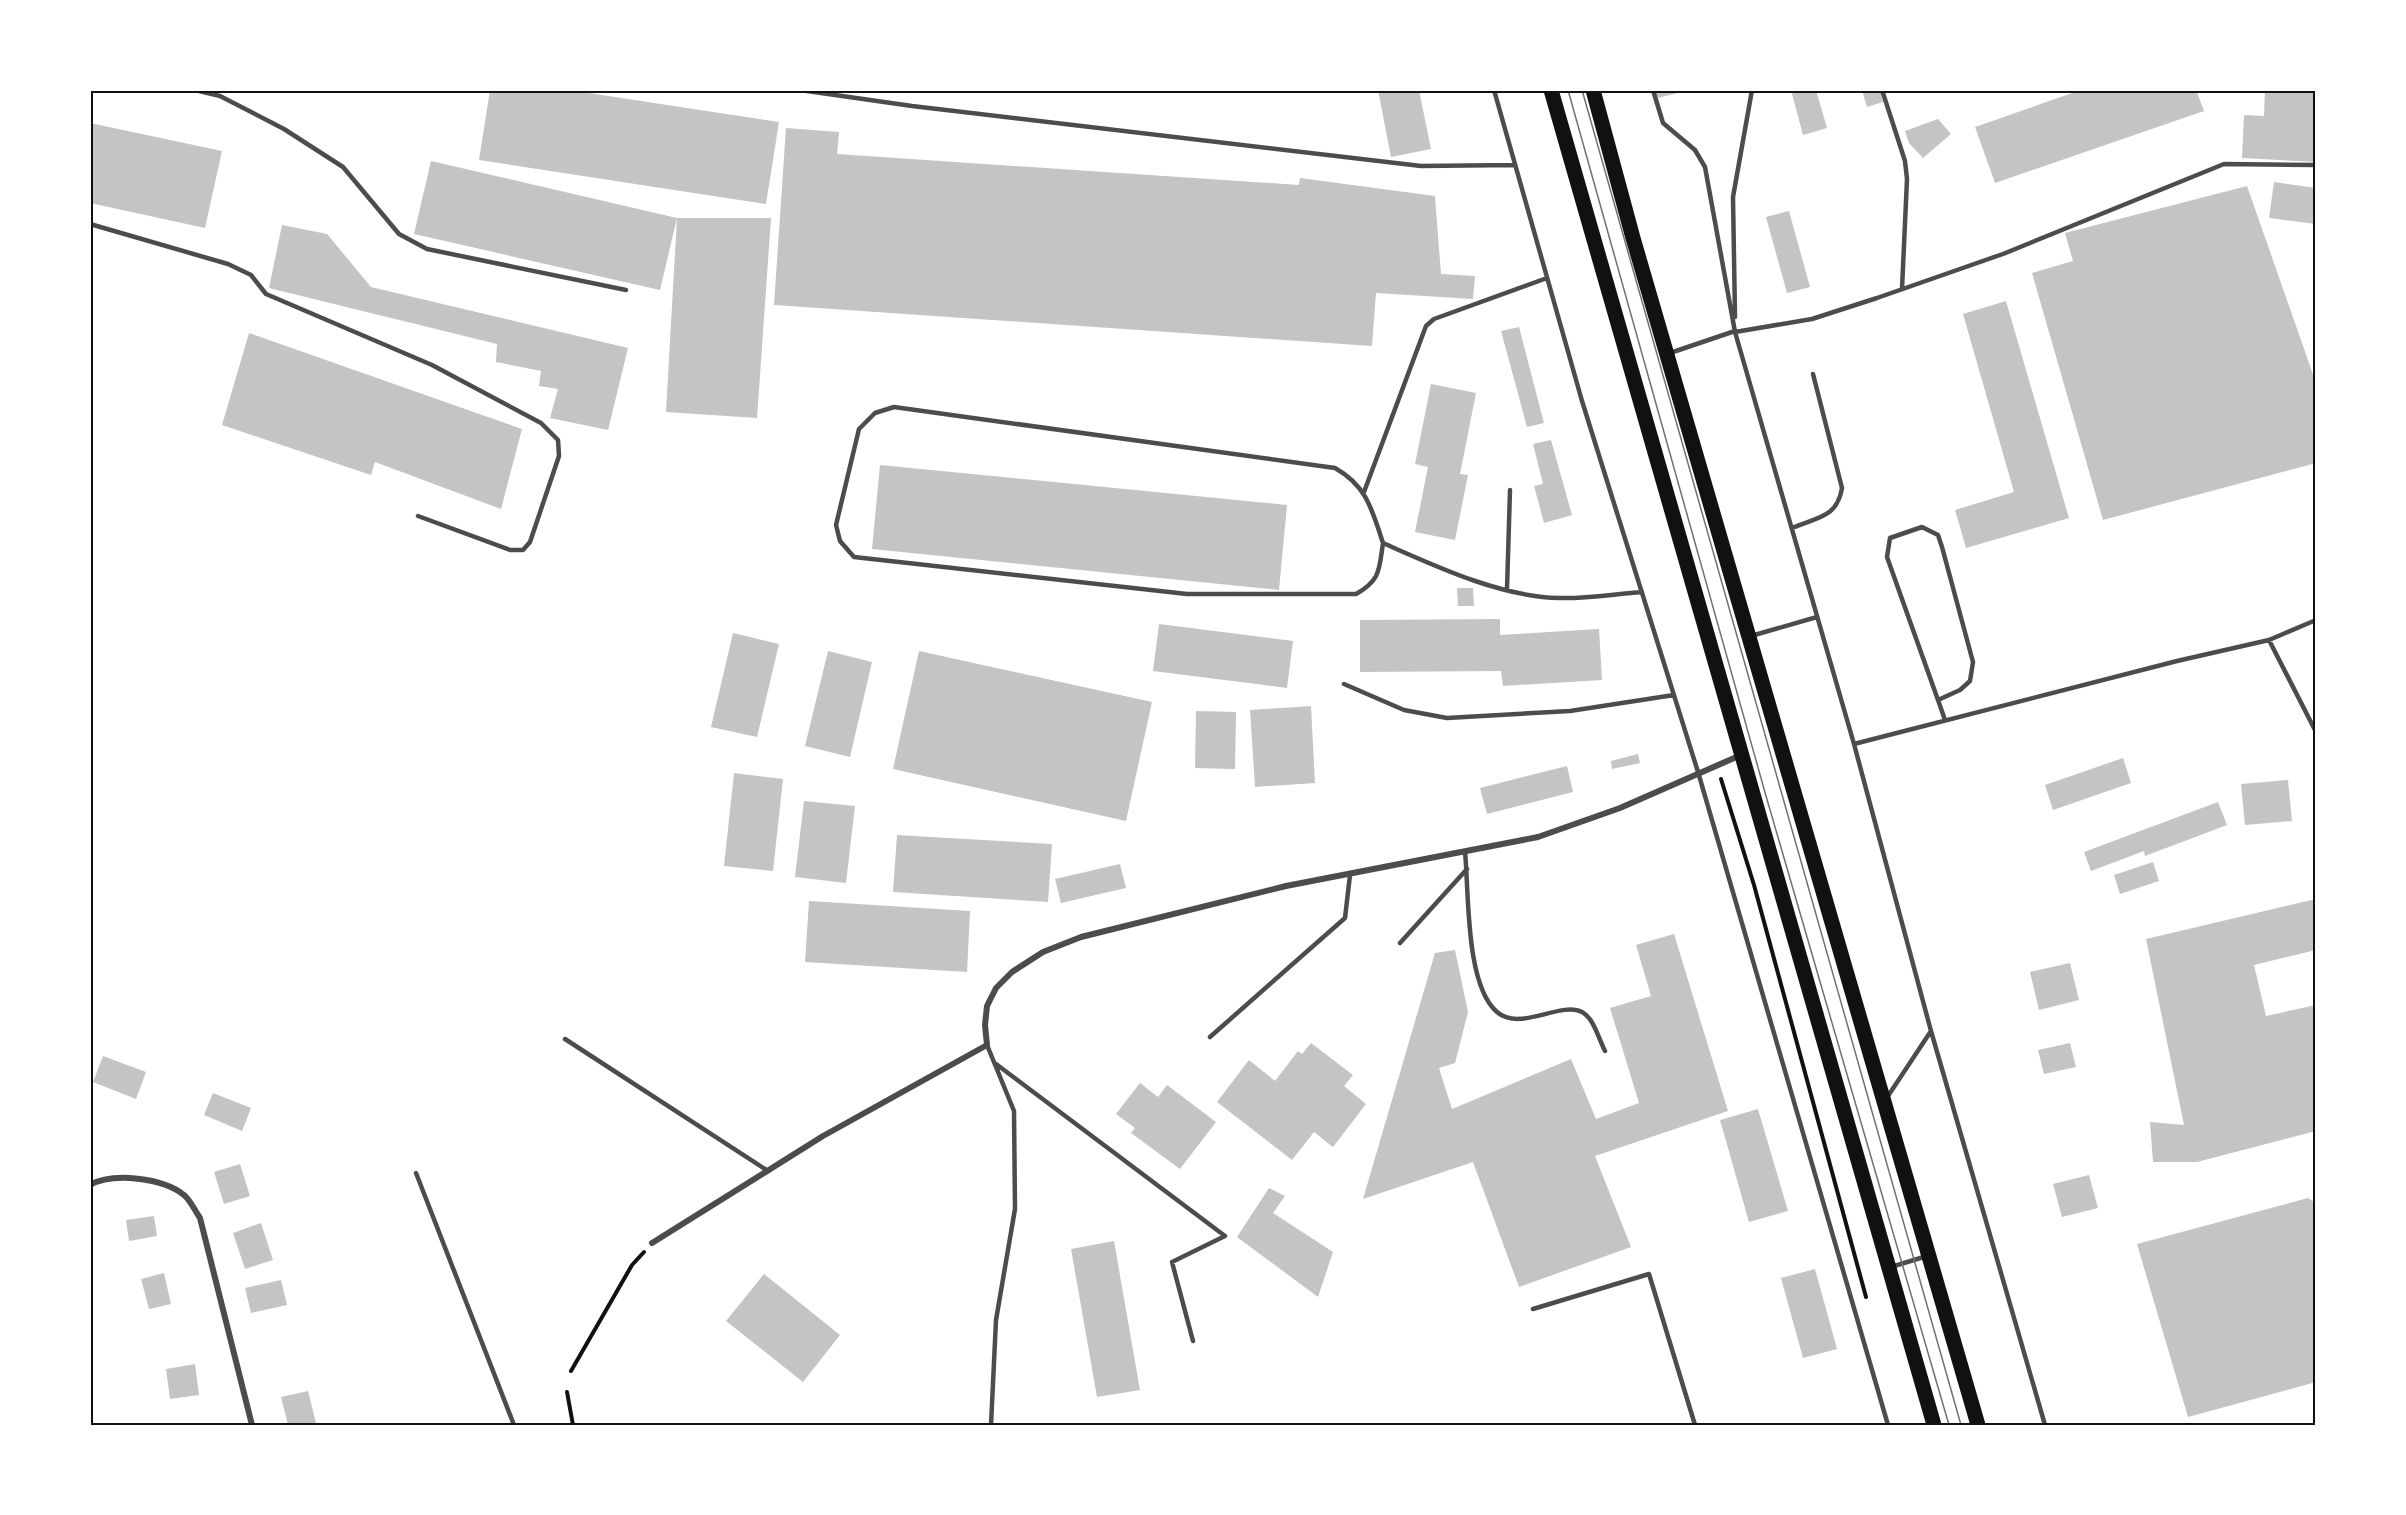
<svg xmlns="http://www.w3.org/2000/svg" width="2406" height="1515" font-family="Literata,serif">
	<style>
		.building { fill: #c4c4c4 }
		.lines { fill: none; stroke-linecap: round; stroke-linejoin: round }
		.path { stroke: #111; stroke-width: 4 }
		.service { stroke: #4c4c4c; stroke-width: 4.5 }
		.minor { stroke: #4c4c4c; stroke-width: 6 }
		.primary { stroke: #111; stroke-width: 15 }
		.tram { stroke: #707070; stroke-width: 1.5 }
		.neatline { fill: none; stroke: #111; stroke-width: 2 }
	</style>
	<rect width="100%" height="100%" fill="#fff"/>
	<!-- building -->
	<path class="building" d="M490 90H569L779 122 766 204 479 160Z
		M1378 90H1419L1431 149 1391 157Z
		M1655 90H1685V91L1658 98Z
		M1791 90H1816L1827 128 1803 135Z
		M1862 90H1880L1883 102 1867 107Z
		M2081 90H2196L2204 111 1995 183 1975 127Z
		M2265 90H2316V162L2242 158 2244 115 2264 116Z
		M1938 119 1951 134 1923 158 1909 143 1905 131Z
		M90 123 222 151 205 228 90 203Z
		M786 128 839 132 837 154 1299 185 1300 178 1435 196 1441 274 1475 276 1473 299 1376 293 1372 346 774 305Z
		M431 161 677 218 660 290 414 234Z
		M2274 182 2316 188V224L2269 218Z
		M2247 186 2316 383V463L2103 520 2032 273 2073 261 2065 233Z
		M1789 211 1810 287 1787 293 1766 217Z
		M677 218H771L757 418 666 412Z
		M282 225 327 234 371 287 628 348 608 430 550 418 558 389 539 386 541 371 496 362 497 344 269 288Z
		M2006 301 2069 518 1966 548 1955 510 2014 492 1963 314Z
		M1519 327 1544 423 1527 427 1501 331Z
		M249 333 522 429 501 509 375 462 371 475 222 425Z
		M1431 384 1476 393 1460 474 1468 475 1455 540 1415 532 1428 467 1415 464Z
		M1551 440 1572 515 1544 523 1534 486 1543 484 1533 444Z
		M880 465 1287 505 1279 590 872 549Z
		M1457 588H1473L1474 606H1458Z
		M1500 619V635L1599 629 1602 680 1503 686 1501 671 1360 672V620Z
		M1159 624 1293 641 1287 688 1153 671Z
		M733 633 779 644 757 737 711 727Z
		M828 651 872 662 850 757 805 746Z
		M919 651 1152 702 1126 821 893 769Z
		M1311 706 1315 783 1255 787 1250 710Z
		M1196 711 1236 712 1235 769 1195 768Z
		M1638 754 1640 763 1612 769 1611 761Z
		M2123 758 2131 783 2053 810 2045 785Z
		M1567 766 1573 792 1487 814 1480 788Z
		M734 773 783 779 773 871 724 866Z
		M2288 780 2292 821 2245 825 2241 784Z
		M804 801 855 806 846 883 795 877Z
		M2218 802 2227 825 2145 856 2144 851 2091 871 2084 852Z
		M897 835 1052 844 1048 902 893 892Z
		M2153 862 2159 881 2120 894 2114 875Z
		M1120 864 1126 888 1061 903 1055 879Z
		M2316 899V950L2254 965 2266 1016 2316 1005V1131L2197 1162H2153L2150 1122 2184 1125 2146 939Z
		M809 901 970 911 967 972 805 962Z
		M1674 934 1728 1111 1595 1156 1631 1247 1519 1287 1473 1162 1363 1199 1435 953 1455 950 1468 1012 1455 1063 1439 1068 1452 1109 1571 1059 1596 1119 1639 1103 1610 1008 1651 996 1636 945Z
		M2070 963 2079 1000 2039 1010 2030 972Z
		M1311 1043 1353 1075 1344 1086 1366 1104 1333 1147 1314 1132 1292 1160 1217 1102 1249 1060 1275 1081 1298 1051 1302 1054Z
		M2070 1043 2076 1067 2044 1074 2038 1050Z
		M103 1056 146 1072 136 1099 93 1082Z
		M1140 1083 1158 1097 1167 1085 1216 1122 1180 1169 1131 1133 1135 1128 1116 1114Z
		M213 1093 251 1108 242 1131 204 1115Z
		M1758 1109 1788 1211 1749 1222 1720 1120Z
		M240 1164 250 1196 224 1204 214 1172Z
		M2089 1175 2098 1208 2062 1217 2053 1184Z
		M1269 1188 1285 1196 1273 1213 1333 1252 1318 1297 1237 1237Z
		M2308 1198 2316 1203V1382L2188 1417 2137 1244Z
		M154 1216 157 1236 129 1241 126 1220Z
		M261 1223 273 1260 245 1269 233 1233Z
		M1114 1241 1140 1390 1097 1397 1071 1249Z
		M1815 1269 1837 1349 1803 1358 1781 1278Z
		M164 1273 171 1304 149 1309 141 1279Z
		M764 1274 840 1335 803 1382 726 1321Z
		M281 1280 287 1305 251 1313 245 1288Z
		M195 1364 199 1395 170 1399 166 1369Z
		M308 1391 316 1423 288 1425 281 1397Z"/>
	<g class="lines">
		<!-- path -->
		<path class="path" d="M1721 779 1754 885 1866 1297
			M571 1371 632 1265 644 1252
			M567 1392 573 1425"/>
		<!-- service -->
		<path class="service" d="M195 90 220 96 284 129 343 167 399 234 427 249 626 290
			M800 90 912 106 1421 166 1515 165
			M1494 90 1582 401 1698 772 1888 1425
			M1653 90 1663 123 1695 150 1705 167 1735 332 1854 744 2177 661 2269 640 2316 620
			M1882 90 1905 161 1907 179 1902 289
			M90 224 228 264 251 275 266 294 432 365 541 423 558 440 559 456 530 542 523 550H510L418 516
			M1735 317 1733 197 1752 90
			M1735 332 1812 319 1877 298 2003 254 2224 164 2316 165
			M1670 353 1735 331
			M1364 492 1426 326 1434 319 1547 278
			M1792 528C1817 517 1837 518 1842 488L1813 374
			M1383 543C1379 569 1381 580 1356 594H1187L854 557 840 541 836 525 859 429 875 413 894 407 1335 468C1367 486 1372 510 1383 543 1435 566 1501 597 1559 598 1586 599 1614 594 1642 592
			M1507 589 1510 490
			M1751 636 1817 617
			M2269 640 2316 732
			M1344 684 1404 710 1447 718 1570 711 1674 695
			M1938 700 1960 690 1970 681 1973 662 1942 547 1938 535 1922 527 1890 538 1887 557 1938 700 1945 720
			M1854 744 1931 1031 1888 1096
			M1465 852C1469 890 1465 985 1497 1012 1520 1032 1560 1001 1582 1012 1594 1018 1599 1040 1605 1051
			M1400 943 1467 869
			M1931 1031 2045 1425
			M1210 1037 1345 918 1350 875
			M565 1039 768 1171
			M987 1045 1014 1111 1015 1209 996 1320 991 1425
			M996 1064 1225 1236 1172 1262 1193 1341
			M416 1173 514 1425
			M1891 1267 1927 1256
			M1533 1309 1649 1274 1695 1425"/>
		<!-- minor -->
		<path class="minor" d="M90 1185C113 1172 163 1178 184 1195 191 1201 195 1211 200 1218L252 1425
			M652 1243 823 1136 987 1045 985 1025 987 1006 996 988 1012 972 1043 952 1081 937 1286 886 1538 837 1620 808 1741 755"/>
		<!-- primary -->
		<path class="primary" d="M1551 90 1934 1425
			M1593 90 1633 238 1978 1425"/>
		<!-- tram -->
		<path class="tram" d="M1568 90 1766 796 1949 1425
			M1582 90 1961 1425"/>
	</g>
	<!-- border -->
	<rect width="2406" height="1515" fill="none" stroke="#ffffff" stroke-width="183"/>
	<rect x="92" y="92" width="2222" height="1332" class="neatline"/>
</svg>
